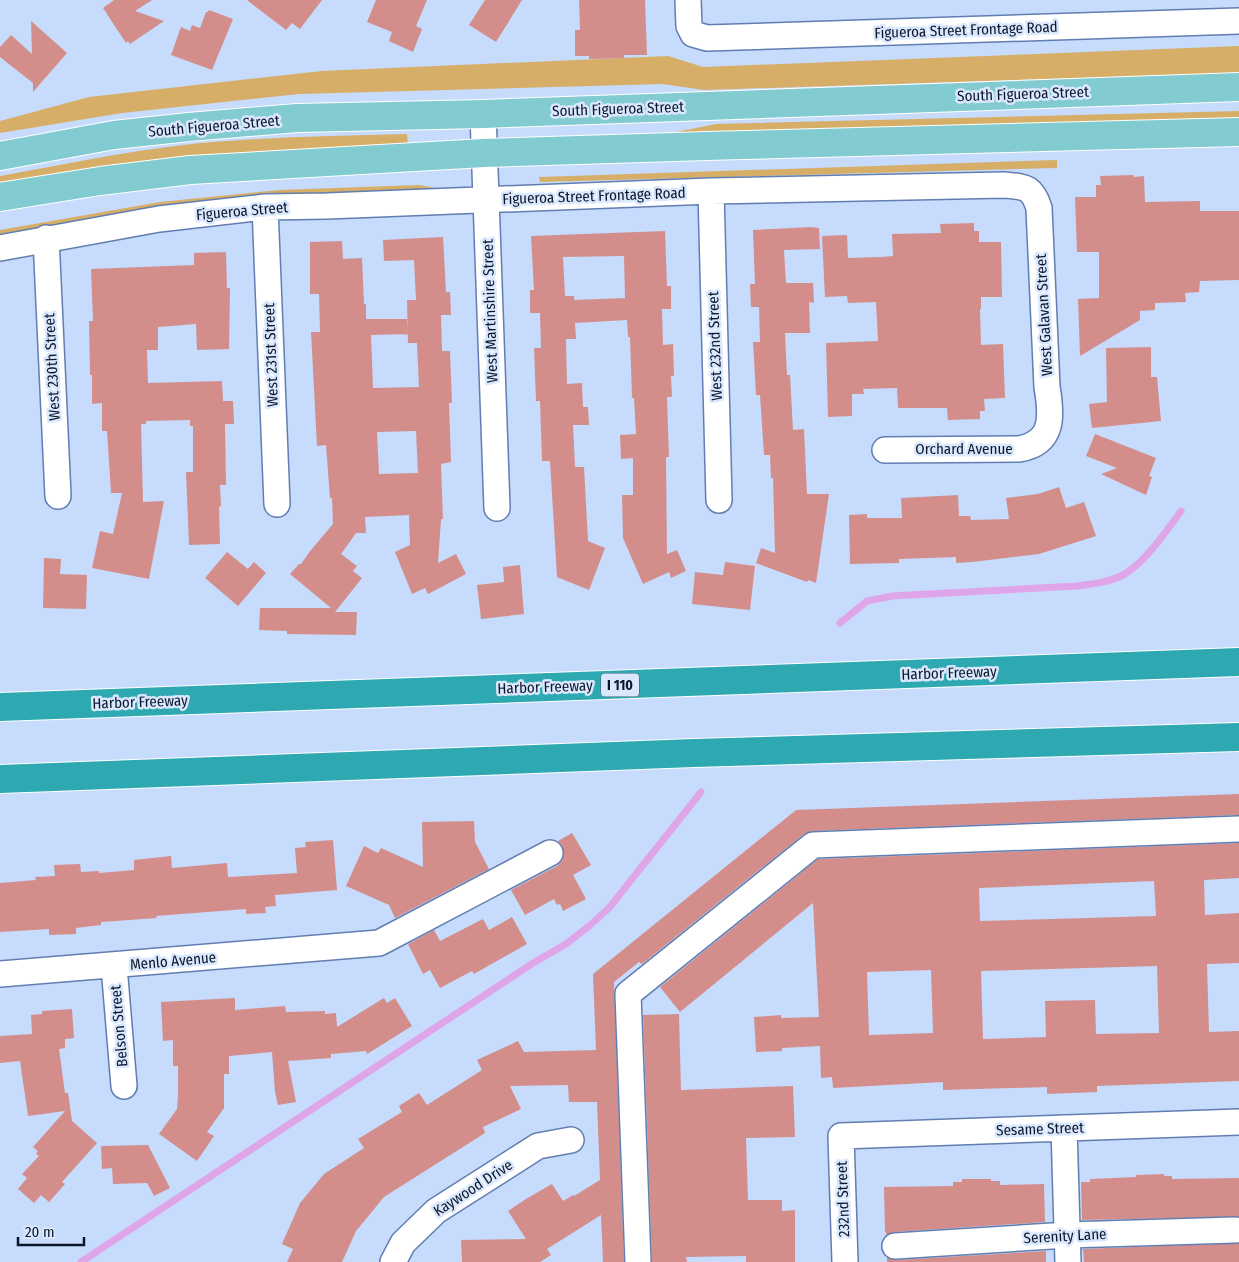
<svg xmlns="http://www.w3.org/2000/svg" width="1239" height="1262" font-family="'Fira Sans Condensed',sans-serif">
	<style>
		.green { fill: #d6ae67 }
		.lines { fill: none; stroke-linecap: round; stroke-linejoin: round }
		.stream { stroke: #dfa5e9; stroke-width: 7 }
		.building { fill: #d38e8c; fill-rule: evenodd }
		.minor-casing { stroke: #617eb1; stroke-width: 28 }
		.major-casing { stroke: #fff; stroke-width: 30 }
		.highway-casing { stroke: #fff; stroke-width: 30 }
		.minor { stroke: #fff; stroke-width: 25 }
		.major { stroke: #82cbd0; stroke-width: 28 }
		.highway { stroke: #2ea9b1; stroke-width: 28 }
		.labels { text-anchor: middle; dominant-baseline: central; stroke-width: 5; stroke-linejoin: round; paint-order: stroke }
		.shield { fill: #dae8fe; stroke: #49556a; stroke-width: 1 }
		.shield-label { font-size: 14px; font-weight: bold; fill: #0b162a }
		.street-label { font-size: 15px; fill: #0b162a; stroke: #dae8fe }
	</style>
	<rect width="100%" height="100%" fill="#c7dbfc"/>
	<!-- green -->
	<path class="green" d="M1239 46V73L704 90 662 84 299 94 122 113 0 133V121L89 97 322 71 668 56 703 67Z
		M1239 111V118L1222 122 666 134 716 124Z
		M407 134 408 144 271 151 179 159 0 189V176C61 165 122 152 183 145 257 137 332 136 407 134Z
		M1057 160V168L540 182 539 177Z
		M419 185 442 189 187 204 0 234V230L160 202 279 190Z"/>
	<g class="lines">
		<!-- stream -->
		<path class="stream" d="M840 623 867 601 892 596 1077 586C1093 584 1109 582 1123 575 1144 564 1167 530 1181 511
			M81 1262 533 963 566 944 589 926 609 908 701 792"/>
	</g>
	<!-- building -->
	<path class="building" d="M114 0H152L135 11 164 21 130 44 128 41 126 43 103 8Z
		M247 0H322L300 29 292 23 286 30Z
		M376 0H427L416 26 422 29 413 52 389 41 392 32 367 22Z
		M485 0H522L496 42 469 25Z
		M579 0H645L647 55H624V58L589 59V56H575V30H580Z
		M209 10 233 19 212 70 171 55 181 27 190 31 192 25 200 28 206 12H208Z
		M31 21 67 53 33 92V83L0 57V47L11 35 32 54Z
		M1133 175 1134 177 1144 176 1145 202 1200 201V211H1239V280L1200 281 1199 292 1185 293 1186 302 1155 303V310L1140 311V320L1080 356 1078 299 1099 298V252H1077L1075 197H1096V185H1101L1100 176Z
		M974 223V231H979V242H1001L1002 297H981V309H980L981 345 1003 344 1005 398 984 399 985 411H980V419L948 420 947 408H898L897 388 863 389 864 394H852V416L828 417 826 343 878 341 876 302 848 303 847 296 825 297 822 236 847 235 848 258 881 257 893 256 892 234 941 233 940 224Z
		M811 227 819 228 820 249 784 250 786 283H813L814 303 809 302 810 333H785L787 375H790L793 430 804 429 807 494H829L816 583 808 580 807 582 756 563 761 548 775 553 773 478H771L770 455H764L760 395H756L753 342H760L759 307H751L750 284H755L753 230Z
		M665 231 667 286H671V309H662L663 345 673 344 674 376H671L672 397H667L669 457H666L667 554 677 550 686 571 671 578 669 572 643 584 623 538 622 495H633V458L621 459 620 435 636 434 634 398H632L630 337H628L627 320 575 323 576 339H566L567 384 582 383 583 407H588L589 425H573L575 467H584L588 541 605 548 589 590 557 577 550 461H542L540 401H536L534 348H541L540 313H530V290H534L531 236ZM624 256 625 298 574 300V296H565L563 257Z
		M443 237 446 292H450L451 315H441L442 351H450L452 403H449L451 462 441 464 443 519H441L438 563 456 554 466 574 428 594 425 588 412 594 395 552 410 545 409 515 365 517 366 533H356L341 554 357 566 353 571 362 578 335 612H357L356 635 287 634V631L259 630 260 608H331L290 574 299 564H301L311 550 333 524 332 498H330L326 445 317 446 311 332H320L319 294H310V242L342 241 343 259 362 258 364 304H366V319H407L408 334 371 335 373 388 419 387 417 343H408L407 300H416L414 260 384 261 383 240ZM416 431 418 473 379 474 377 432Z
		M226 252 227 288H230L229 349 197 350 196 324 158 327V350H147L148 383 222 381 223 401H233L234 424H225L226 485H220L221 506 219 507 220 544 189 545 186 472H193V426H190V420L146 421V424H141L143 502 164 501 149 579 92 568 100 531 113 534 122 493H111L107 431H102V403L92 404V375H90L89 321H93L91 269 194 265V253Z
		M1151 347V377H1157L1161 421 1092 428 1089 404 1107 402 1106 348Z
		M1095 434 1156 458 1149 476 1152 477 1146 495 1101 474 1117 468 1086 456Z
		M1059 487 1066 508 1084 502 1096 536 1039 554 972 562 956 563V557L899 559V563L850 564 849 515 867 514V518H902L901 498 958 495 959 516H970L971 520 1009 519 1006 498 1038 494Z
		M227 552 248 569 254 562 266 573 238 606 205 578Z
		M44 558 61 559 60 574 87 575 86 609 43 608Z
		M725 562 755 566 750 610 692 604 695 572 723 575Z
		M520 565 524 614 481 619 477 585 504 582 503 567Z
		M1239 794V815L812 831 804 834 642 964 639 962 614 982 624 1262H603L601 1215 547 1249 551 1255 540 1262H462L461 1240 526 1239 508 1211 526 1199 552 1184 563 1201 573 1195 574 1196 600 1180 597 1102H569L568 1085 510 1086 521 1109 483 1127 485 1133 384 1197 356 1231 342 1262H287L293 1249 282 1244 300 1203 324 1174 364 1148 358 1139 402 1112 399 1106 419 1093 427 1105 482 1070 477 1060 518 1041 524 1052 596 1050 593 974 796 810Z
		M474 821 475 842 489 869 395 918 389 905 346 886 364 846 378 853 381 848 423 867 422 822Z
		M572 833 591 865 573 875 586 899 563 911 560 904 557 905 554 899 525 915 511 890 557 866 562 861 564 853 562 846 558 841Z
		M333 840 337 890 275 895 276 906 265 907 266 913 246 914V909L156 916 157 918 101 922V925L76 928V934L49 935V929L0 932V883L36 880 35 877 55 876 54 865 80 864 81 872 99 871V873L134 870V860L171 856 172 868 227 863 228 877 297 873 295 848 306 847 305 842Z
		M1239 843V878L1204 880 1205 915 1239 913V963L1207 964 1209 1032 1239 1031V1081L1097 1086V1092L1047 1094V1087L943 1090V1082L833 1088 832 1077 821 1078 820 1046 782 1048V1051L756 1052 754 1017 781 1015V1018L819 1017 813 903 680 1012 660 987 818 859ZM1154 881 1156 916 980 921 979 888ZM1157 966 1159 1033 1096 1034 1095 1000 1045 1001 1046 1037 983 1039 981 971ZM931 970 933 1033 869 1035 867 972Z
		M512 917 527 944 474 974 472 971 440 988 430 970 423 974 408 944 434 930 440 941 483 919 489 930Z
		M235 998V1010L285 1006 286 1012 325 1011V1014L336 1013 337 1027 384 998 387 1003 395 998 412 1026 367 1054 366 1051 331 1054V1058L288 1061 296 1102 278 1105 275 1092 272 1052 229 1056V1074H224V1108L207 1132 214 1136 197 1161 159 1134 177 1109 178 1097V1066H173V1040L163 1041 161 1002Z
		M72 1009 74 1038 65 1039V1048L59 1049 65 1093H68L72 1121 97 1143 62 1182 65 1184 49 1202 41 1195 34 1203 18 1189 27 1178 22 1174 39 1156 36 1154 38 1151 33 1147 65 1111 28 1116 20 1061 0 1063V1036L32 1034 31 1015 42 1014V1011Z
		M679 1014 681 1090 793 1086 795 1137 746 1138 748 1200H782V1211L795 1210V1262H746V1256L686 1257 687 1262H652L643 1015Z
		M148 1145 170 1188 154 1196 147 1183 113 1184 112 1168 102 1169 101 1146Z
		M1164 1174V1176H1172V1179L1239 1178V1217L1082 1220 1081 1182H1090V1179L1136 1177V1175Z
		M962 1179H991V1181H1000V1185L1044 1184 1045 1222 894 1232 886 1235V1232H885L884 1187 953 1186V1182H962Z
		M1239 1243V1262H1084L1083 1249Z
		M1046 1251V1262H887V1257L896 1260Z"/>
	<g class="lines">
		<defs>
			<path id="minor" d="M688 0 689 26 693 34 707 38 1239 21
				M483 114 497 508
				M711 191 719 500
				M265 207 277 504
				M46 238 58 496
				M0 248 159 219 265 207 327 206 711 191 1004 185C1025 187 1032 186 1039 208L1047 387C1052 416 1054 443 1019 449L885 450
				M114 966 124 1086
				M0 974 379 943 550 853
				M1064 1128 1068 1262
				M895 1246 1068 1235 1235 1230
				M393 1262 403 1243 436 1211 538 1146 571 1140
				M638 1262 628 994 813 845 1239 829
				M845 1262 841 1136 1239 1122"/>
			<path id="major" d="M0 156 114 135 189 127 297 118 483 114 1239 87
				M0 197 100 181 190 170 484 153 706 146 1239 132"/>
			<path id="highway" d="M0 707 1239 662
				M0 779 694 753 1239 737"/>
		</defs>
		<!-- minor casing -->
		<use href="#minor" class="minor-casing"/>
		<!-- major casing -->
		<use href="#major" class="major-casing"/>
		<!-- highway casing -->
		<use href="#highway" class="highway-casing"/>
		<!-- minor -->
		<use href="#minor" class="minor"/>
		<!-- major -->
		<use href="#major" class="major"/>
		<!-- highway -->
		<use href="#highway" class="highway"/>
	</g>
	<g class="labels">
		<!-- shield labels -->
		<rect class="shield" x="601" y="673.5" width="38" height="23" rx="4"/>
		<g class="shield-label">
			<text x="620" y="685">I 110</text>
		</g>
		<!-- street labels -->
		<g class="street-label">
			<text transform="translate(966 30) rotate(-2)">Figueroa Street Frontage Road</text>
			<text transform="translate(1023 94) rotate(-2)">South Figueroa Street</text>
			<text transform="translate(618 109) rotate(-2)">South Figueroa Street</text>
			<text transform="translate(214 126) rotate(-5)">South Figueroa Street</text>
			<text transform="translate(594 196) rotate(-2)">Figueroa Street Frontage Road</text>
			<text transform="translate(242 211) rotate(-5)">Figueroa Street</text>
			<text transform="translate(490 311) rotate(-92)">West Martinshire Street</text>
			<text transform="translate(1044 315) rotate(-93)">West Galavan Street</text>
			<text transform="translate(715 346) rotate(-92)">West 232nd Street</text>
			<text transform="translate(271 355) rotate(-92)">West 231st Street</text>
			<text transform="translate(52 367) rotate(-93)">West 230th Street</text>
			<text x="964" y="449">Orchard Avenue</text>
			<text transform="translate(949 673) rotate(-2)">Harbor Freeway</text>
			<text transform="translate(545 687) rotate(-2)">Harbor Freeway</text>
			<text transform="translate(140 702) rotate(-2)">Harbor Freeway</text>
			<text transform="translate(173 961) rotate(-5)">Menlo Avenue</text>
			<text transform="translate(119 1026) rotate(-95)">Belson Street</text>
			<text transform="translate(1040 1129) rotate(-2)">Sesame Street</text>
			<text transform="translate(473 1188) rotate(-33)">Kaywood Drive</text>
			<text transform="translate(843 1199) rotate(-92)">232nd Street</text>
			<text transform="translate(1065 1236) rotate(-3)">Serenity Lane</text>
		</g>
	</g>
	<!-- scale -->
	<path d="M18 1237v8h66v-8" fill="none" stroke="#0b162a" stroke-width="2.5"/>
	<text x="25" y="1237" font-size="15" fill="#0b162a" stroke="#dae8fe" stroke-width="4" paint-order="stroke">20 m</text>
</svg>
